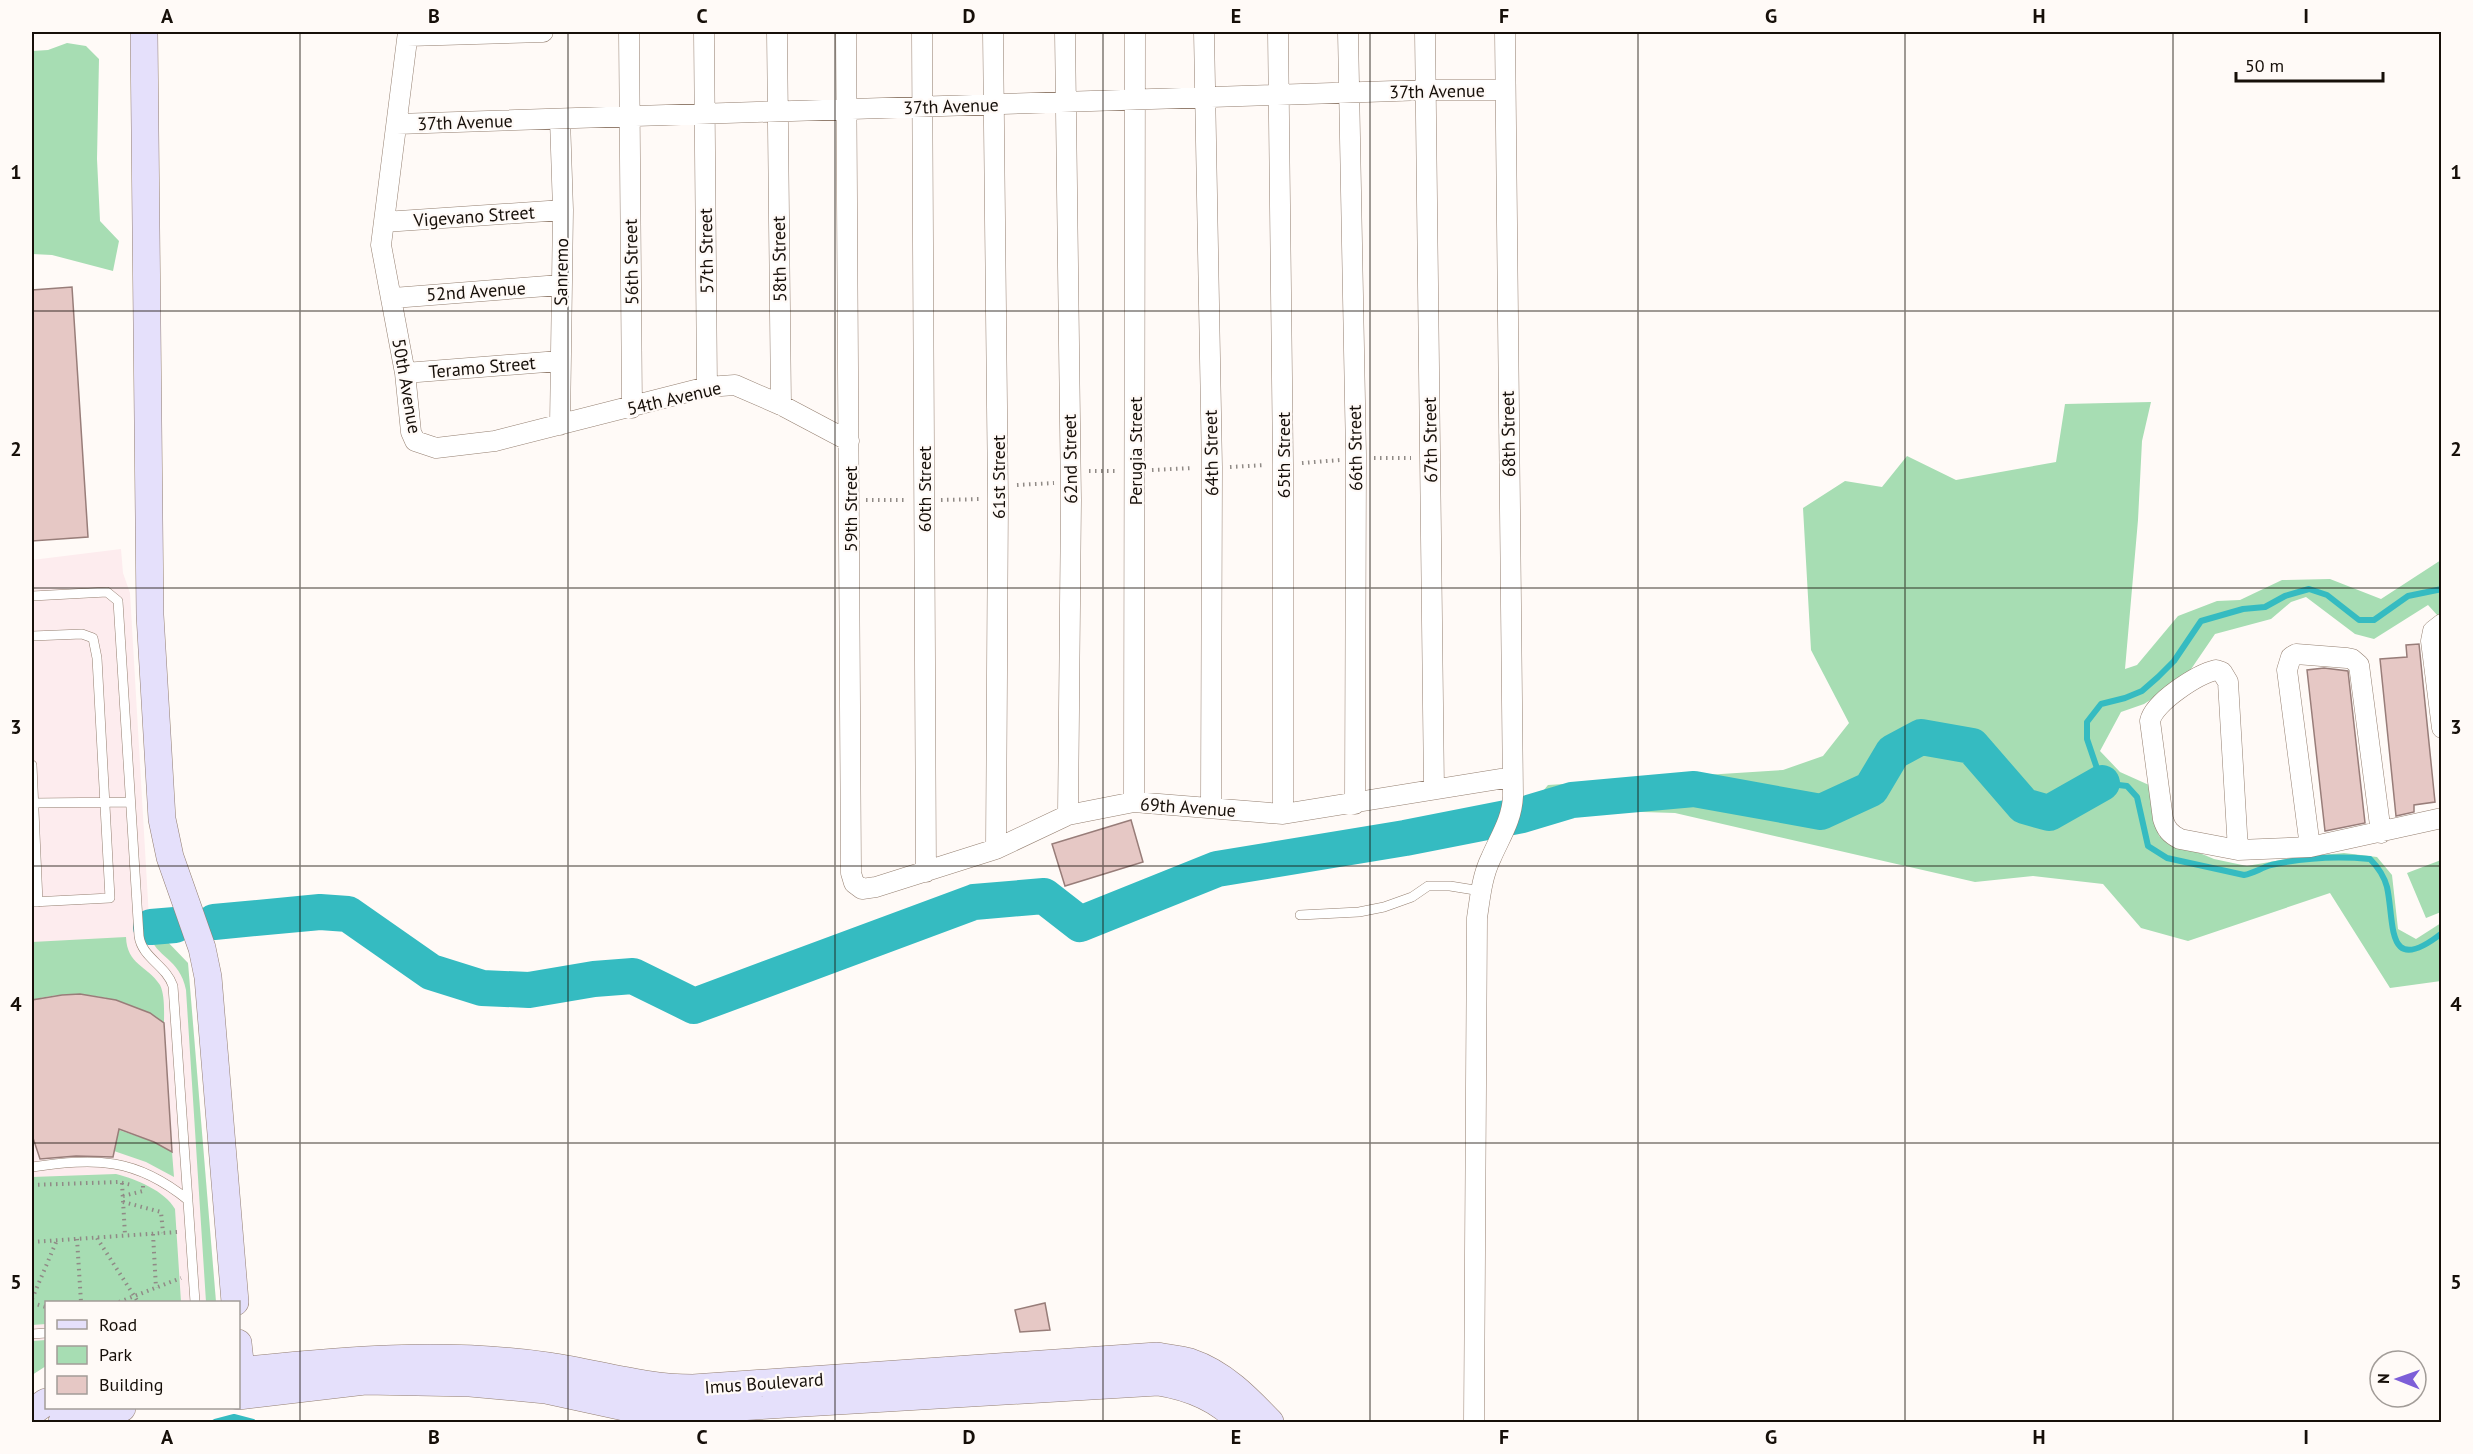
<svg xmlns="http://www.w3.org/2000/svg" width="2473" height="1454" font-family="'PT Sans',sans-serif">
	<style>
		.commercial { fill: #fdecee }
		.green { fill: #a7ddb3 }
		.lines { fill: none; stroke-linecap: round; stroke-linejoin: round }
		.stream { stroke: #35bbc1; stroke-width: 6 }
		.river { stroke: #35bbc1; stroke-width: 36 }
		.building { fill: #e6c8c5; stroke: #987d79; stroke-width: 1.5 }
		.lane-casing { stroke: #947f70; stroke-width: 10 }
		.street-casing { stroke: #947f70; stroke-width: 21 }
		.secondary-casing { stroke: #947f70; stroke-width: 28 }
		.path { stroke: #908a86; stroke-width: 4; stroke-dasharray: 1.5 4.5; stroke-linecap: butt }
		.lane { stroke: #fff; stroke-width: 9 }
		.street { stroke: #fff; stroke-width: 20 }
		.secondary { stroke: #e5e0fb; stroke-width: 27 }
		.grid { fill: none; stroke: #160f09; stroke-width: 1.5; stroke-opacity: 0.55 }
		.labels { text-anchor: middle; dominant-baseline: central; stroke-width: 4.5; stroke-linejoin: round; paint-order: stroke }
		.street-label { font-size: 18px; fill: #160f09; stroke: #fffaf7 }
		.neatline { fill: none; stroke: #160f09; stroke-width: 2 }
		.grid-label { font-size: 20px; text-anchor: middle; font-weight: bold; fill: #160f09 }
	</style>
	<rect width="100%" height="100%" fill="#fffaf7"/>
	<!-- commercial -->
	<path class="commercial" d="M121 549 123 573 130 593 150 935H161L188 963 216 1302H46V1366L32 1375V560Z"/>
	<!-- green -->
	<path class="green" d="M67 43 86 46 99 59 97 159 100 221 119 241 113 271 52 255 32 254V51L48 50Z
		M2151 402 2142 441 2138 520 2125 669 2137 665 2178 616 2217 601 2240 600 2282 580 2330 579 2381 599 2441 560V613L2438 616 2428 605 2374 639 2355 634 2306 597 2291 602 2271 619 2215 634 2185 678 2144 704 2121 712 2100 751 2120 772 2149 785 2159 836 2214 859 2247 866 2298 857 2344 853 2377 857 2392 875 2398 929 2416 939 2441 923V981L2390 988 2330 893 2188 941 2141 928 2103 884 2033 876 1975 882 1675 813 1610 811 1540 821 1538 797 1548 785 1783 770 1823 756 1849 723 1811 650 1803 508 1845 481 1882 487 1907 456 1956 480 2056 462 2065 404Z
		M2441 860V912L2426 918 2407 873Z
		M150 935H161L188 963 216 1302H206L186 990C180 958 155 957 150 935Z
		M126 937C127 965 147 965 160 985 165 995 164 1012 164 1023 124 996 78 988 32 1000V942Z
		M119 1130 154 1142 172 1152 174 1177 146 1162 114 1151Z
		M116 1174C136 1179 165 1191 175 1209L181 1302H46V1324L32 1325V1177Z
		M46 1340V1366L32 1375V1341Z"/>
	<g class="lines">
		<!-- stream -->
		<path class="stream" d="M2442 589 2408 596 2374 620H2359L2327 595 2309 589 2285 596 2265 607 2243 609 2201 621 2174 661 2158 677 2142 691 2125 698 2101 704 2087 722V739L2102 783 2127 786 2137 797 2148 846 2167 858 2244 875C2254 873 2261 868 2271 865 2302 858 2338 856 2370 859 2378 867 2384 876 2387 887 2395 923 2385 978 2442 933
			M215 1422 234 1417 253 1422"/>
		<!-- river -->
		<path class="river" d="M214 922 320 912 348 914 431 972 482 988 529 990 594 979 633 976 694 1006 974 902 1044 896 1080 924 1217 869 1405 838 1522 815 1572 800 1694 789 1821 812 1871 789 1893 752 1921 737 1972 746 2024 806 2049 813 2102 783
			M151 927 175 925"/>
	</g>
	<!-- building -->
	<path class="building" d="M72 287 88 537 32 541V290Z
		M2419 644 2435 802 2414 805V812L2396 816 2380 659 2407 657 2406 645Z
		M2324 668 2348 671 2365 823 2325 831 2307 670Z
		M1131 820 1143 862 1065 886 1052 844Z
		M80 994 116 1000 150 1013 164 1023 172 1152 154 1142 119 1129 113 1157 76 1156 40 1159 32 1135V1000L62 995Z
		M1045 1303 1050 1330 1020 1332 1015 1310Z"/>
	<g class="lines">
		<defs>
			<path id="lane" d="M32 596 107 592 118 601 139 936C142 958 166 965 173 986L195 1302
				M32 636 82 634 93 638 97 658 110 898 32 902
				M32 765 38 902
				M32 803 130 802
				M1300 915 1359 912 1384 907 1412 897 1428 886H1450L1481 891
				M32 1167C96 1158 135 1157 188 1200
				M32 1334 46 1333"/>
			<path id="street" d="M408 32 381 245 405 373 411 432 415 441 436 448 495 441 707 387 735 385 781 405 849 441
				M629 32 632 408
				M704 32 707 387
				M777 32 781 405
				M846 32 851 873 854 883 862 889 876 887 996 849 1068 815 1134 802 1283 814 1512 777
				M922 32 926 872
				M993 32 998 499 996 849
				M1065 32 1071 500 1068 815
				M1204 32 1212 467 1211 807
				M1278 32 1283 464V814
				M1348 32 1356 455 1355 804
				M1425 32 1434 789
				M408 36 543 32
				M397 124 1425 90H1505
				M384 222 563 210
				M393 298 560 285
				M405 373 559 361
				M560 425 563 210 560 119
				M2442 624 2433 631 2431 641 2442 728
				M1134 802 1135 32
				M2310 847 2287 670 2291 657 2296 654 2347 658 2352 659 2359 665 2381 833
				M2238 850 2228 682 2222 672 2216 670C2198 674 2154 702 2150 721L2163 819C2166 829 2170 834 2180 839L2238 850 2310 847 2442 818
				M1474 1422 1477 918C1480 898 1482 876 1491 858 1500 837 1512 820 1513 796L1505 32"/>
			<path id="secondary" d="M144 32 150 615 162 819 170 857 202 948 208 977 235 1302
				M238 1343 241 1371
				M238 1371C343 1360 444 1351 549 1366 597 1373 643 1388 693 1388L1157 1356C1168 1358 1180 1359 1190 1362 1223 1373 1247 1398 1270 1422
				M238 1396 365 1381 470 1383 546 1390 629 1408 670 1411 1158 1382C1190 1387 1218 1398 1240 1422
				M32 1412 46 1402
				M62 1422C81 1412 101 1410 122 1408"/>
		</defs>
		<!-- lane casing -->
		<use href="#lane" class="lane-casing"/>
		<!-- street casing -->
		<use href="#street" class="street-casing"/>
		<!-- secondary casing -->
		<use href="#secondary" class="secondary-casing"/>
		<!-- path -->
		<path class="path" d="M1374 458H1411
			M1302 463 1340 460
			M1230 467 1265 465
			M1152 470 1193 468
			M1089 471H1118
			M1017 485 1054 483
			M866 500H907
			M941 500 982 499
			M122 1183 125 1235
			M32 1185 118 1182 132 1185
			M123 1196 143 1191V1186
			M123 1202 161 1212 163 1233
			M153 1234 156 1288
			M97 1238 138 1302
			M77 1239 81 1302
			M32 1242 177 1232
			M32 1299 57 1240
			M119 1302 181 1278
			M32 1303 46 1307"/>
		<!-- lane -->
		<use href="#lane" class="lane"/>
		<!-- street -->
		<use href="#street" class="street"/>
		<!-- secondary -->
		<use href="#secondary" class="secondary"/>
	</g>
	<!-- grid -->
	<path class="grid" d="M300 32V1422M568 32V1422M835 32V1422M1103 32V1422M1370 32V1422M1638 32V1422M1905 32V1422M2173 32V1422M32 311H2442M32 588H2442M32 866H2442M32 1143H2442"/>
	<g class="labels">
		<!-- street labels -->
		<g class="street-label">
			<text transform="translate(1437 91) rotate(-1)">37th Avenue</text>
			<text transform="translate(951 106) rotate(-2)">37th Avenue</text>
			<text transform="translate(465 122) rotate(-2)">37th Avenue</text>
			<text transform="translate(474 216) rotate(-4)">Vigevano Street</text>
			<text transform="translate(706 251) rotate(-91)">57th Street</text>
			<text transform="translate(779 259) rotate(-91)">58th Street</text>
			<text transform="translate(631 262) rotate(-91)">56th Street</text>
			<text transform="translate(561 272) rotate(-89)">Sanremo</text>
			<text transform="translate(476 291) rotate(-4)">52nd Avenue</text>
			<text transform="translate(482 367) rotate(-5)">Teramo Street</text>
			<text transform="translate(407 386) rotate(80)">50th Avenue</text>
			<text transform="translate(674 398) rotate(-13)">54th Avenue</text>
			<text transform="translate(1508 434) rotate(-91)">68th Street</text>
			<text transform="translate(1430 440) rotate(-91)">67th Street</text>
			<text transform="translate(1355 448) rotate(-91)">66th Street</text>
			<text transform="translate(1135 451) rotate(-90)">Perugia Street</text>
			<text transform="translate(1211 453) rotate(-91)">64th Street</text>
			<text transform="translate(1283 455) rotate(-90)">65th Street</text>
			<text transform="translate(1070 459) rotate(-91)">62nd Street</text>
			<text transform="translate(998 477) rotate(-90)">61st Street</text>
			<text transform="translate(924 489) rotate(-90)">60th Street</text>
			<text transform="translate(850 509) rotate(-90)">59th Street</text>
			<text transform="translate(1188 807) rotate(4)">69th Avenue</text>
			<text transform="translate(764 1383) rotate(-4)">Imus Boulevard</text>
		</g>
	</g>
	<!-- border -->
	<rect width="2473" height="1454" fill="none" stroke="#fffaf7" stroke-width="66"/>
	<!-- legend -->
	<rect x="45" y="1301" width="195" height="108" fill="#fffaf7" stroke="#a29c98" stroke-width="1.5"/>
	<rect x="57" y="1320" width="30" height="9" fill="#e5e0fb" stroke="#a29c98" stroke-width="1.5"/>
	<text x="99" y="1331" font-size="18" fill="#160f09">Road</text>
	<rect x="57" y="1346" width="30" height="18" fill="#a7ddb3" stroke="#a29c98" stroke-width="1.5"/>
	<text x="99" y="1361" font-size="18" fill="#160f09">Park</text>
	<rect x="57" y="1376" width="30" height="18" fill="#e6c8c5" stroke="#a29c98" stroke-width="1.5"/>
	<text x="99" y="1391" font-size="18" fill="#160f09">Building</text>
	<!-- north arrow -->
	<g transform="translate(2398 1379) rotate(271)"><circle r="28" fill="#fffaf7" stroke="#a29c98" stroke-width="1.5"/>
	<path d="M0-4.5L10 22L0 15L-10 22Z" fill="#7d5ed8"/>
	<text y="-9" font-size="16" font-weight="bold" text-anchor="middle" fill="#160f09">N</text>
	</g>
	<!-- scale -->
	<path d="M2236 72v9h147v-9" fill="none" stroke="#160f09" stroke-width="3"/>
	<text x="2245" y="72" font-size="18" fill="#160f09" stroke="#fffaf7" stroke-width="4.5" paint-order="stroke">50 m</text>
	<rect x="33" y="33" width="2407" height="1388" class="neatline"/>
	<g class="grid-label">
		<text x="167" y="23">A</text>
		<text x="434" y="23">B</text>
		<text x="702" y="23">C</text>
		<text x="969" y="23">D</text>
		<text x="1236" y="23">E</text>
		<text x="1504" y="23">F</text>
		<text x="1771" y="23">G</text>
		<text x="2039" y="23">H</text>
		<text x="2306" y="23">I</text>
		<text x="16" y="179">1</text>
		<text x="2456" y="179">1</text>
		<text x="16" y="456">2</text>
		<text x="2456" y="456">2</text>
		<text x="16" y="734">3</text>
		<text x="2456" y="734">3</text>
		<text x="16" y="1011">4</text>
		<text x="2456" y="1011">4</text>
		<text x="16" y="1289">5</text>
		<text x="2456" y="1289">5</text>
		<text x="167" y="1444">A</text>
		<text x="434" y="1444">B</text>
		<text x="702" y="1444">C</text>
		<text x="969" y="1444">D</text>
		<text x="1236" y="1444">E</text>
		<text x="1504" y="1444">F</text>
		<text x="1771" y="1444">G</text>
		<text x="2039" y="1444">H</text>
		<text x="2306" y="1444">I</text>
	</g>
</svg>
